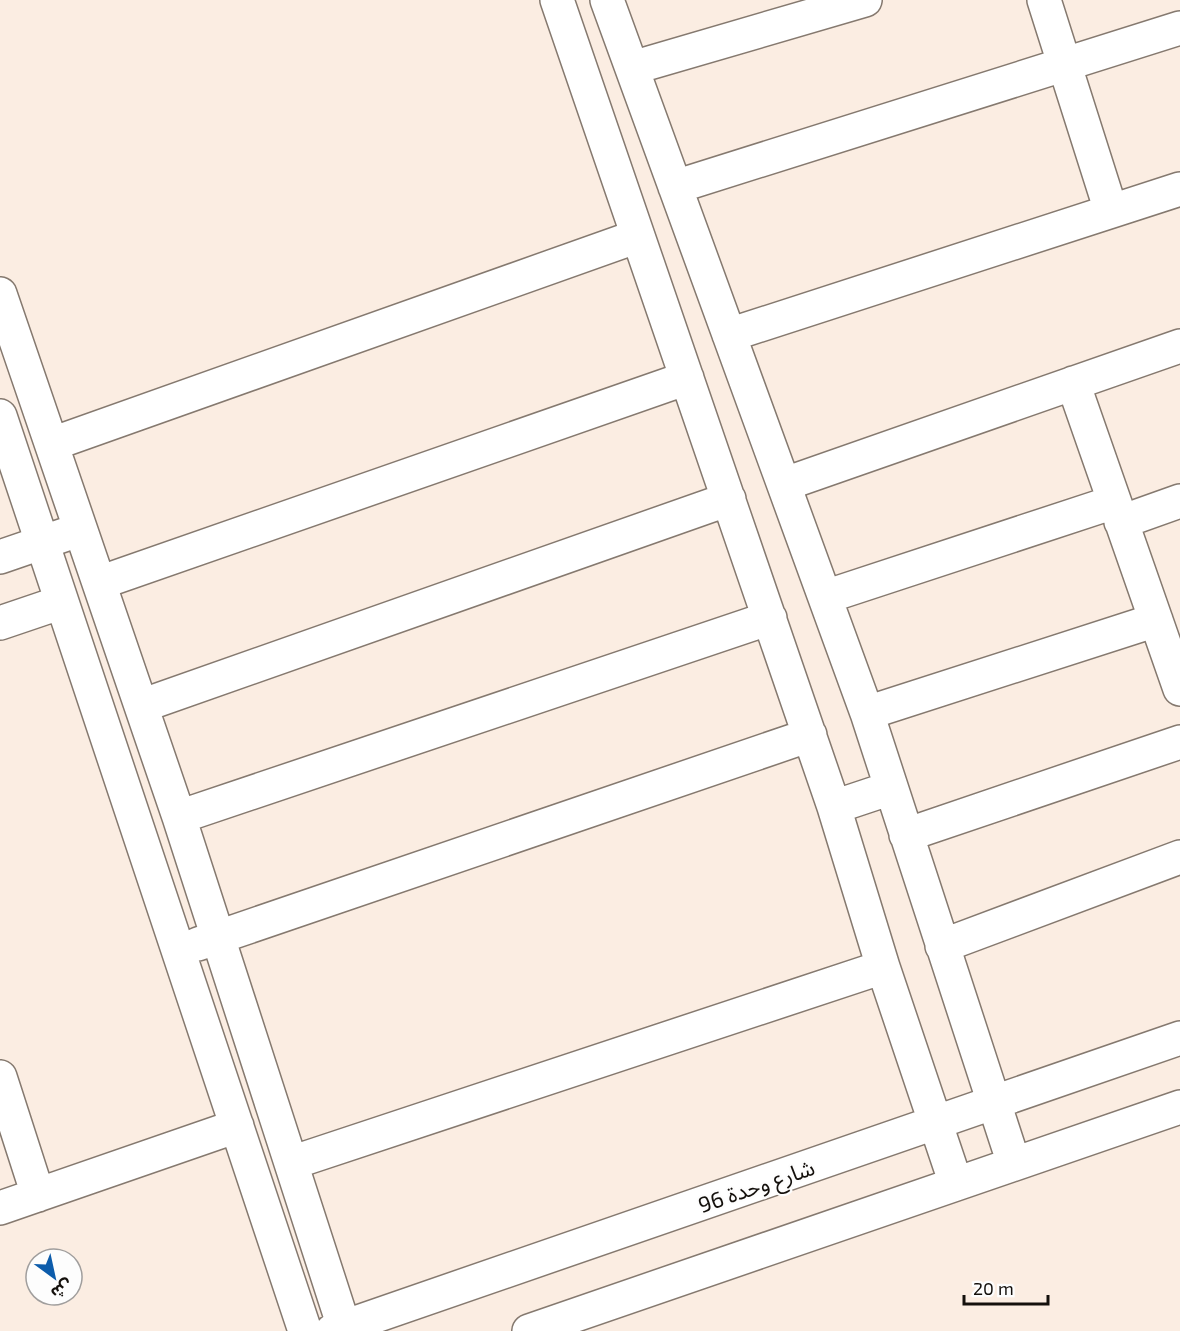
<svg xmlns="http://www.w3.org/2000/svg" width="1180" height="1331" font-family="'Exo 2','Noto Sans Arabic',sans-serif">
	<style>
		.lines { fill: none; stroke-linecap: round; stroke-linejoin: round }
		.minor-casing { stroke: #85796f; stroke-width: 36 }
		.minor { stroke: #fff; stroke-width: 33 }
		.labels { text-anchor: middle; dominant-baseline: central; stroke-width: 4.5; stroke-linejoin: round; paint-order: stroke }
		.street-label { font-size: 22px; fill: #14100c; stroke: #fdfdfd }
	</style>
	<rect width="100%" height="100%" fill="#fbede2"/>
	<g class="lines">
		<defs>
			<path id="minor" d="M557 0 834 807 883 967 956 1184
				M607 0 867 713 1014 1164
				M1044 0 1111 211
				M632 68 865 0
				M675 187 1180 28
				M0 294 179 817 344 1327
				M729 335 1180 189
				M1073 383 1180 689
				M0 416 305 1331
				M52 444 638 236
				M785 484 1180 346
				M1121 522 1180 501
				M0 557 64 535
				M99 583 687 378
				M825 597 1114 502
				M0 623 62 602
				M141 706 729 499
				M867 713 1156 620
				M834 807 891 788
				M179 817 770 618
				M906 835 1180 742
				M198 944 810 735
				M942 946 1180 857
				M0 1077 38 1195
				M291 1163 883 967
				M0 1208 237 1126
				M332 1331 1180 1038
				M529 1331 1180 1107"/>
		</defs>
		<!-- minor casing -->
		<use href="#minor" class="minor-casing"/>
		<!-- minor -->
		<use href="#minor" class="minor"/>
	</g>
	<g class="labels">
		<!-- street labels -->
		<g class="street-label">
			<text transform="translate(756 1185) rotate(-19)">شارع وحدة 96</text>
		</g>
	</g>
	<!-- north arrow -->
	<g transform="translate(54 1277) rotate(147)"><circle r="28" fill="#fdfdfd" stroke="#a09e9d" stroke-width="1.5"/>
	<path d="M0-4.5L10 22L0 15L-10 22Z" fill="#0d5cab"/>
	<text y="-9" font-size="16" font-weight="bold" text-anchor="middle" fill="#14100c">ش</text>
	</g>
	<!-- scale -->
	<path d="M964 1295v9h84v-9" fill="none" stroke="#14100c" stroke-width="3"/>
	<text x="973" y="1295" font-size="18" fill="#14100c" stroke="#fdfdfd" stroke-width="4.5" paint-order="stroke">20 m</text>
</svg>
